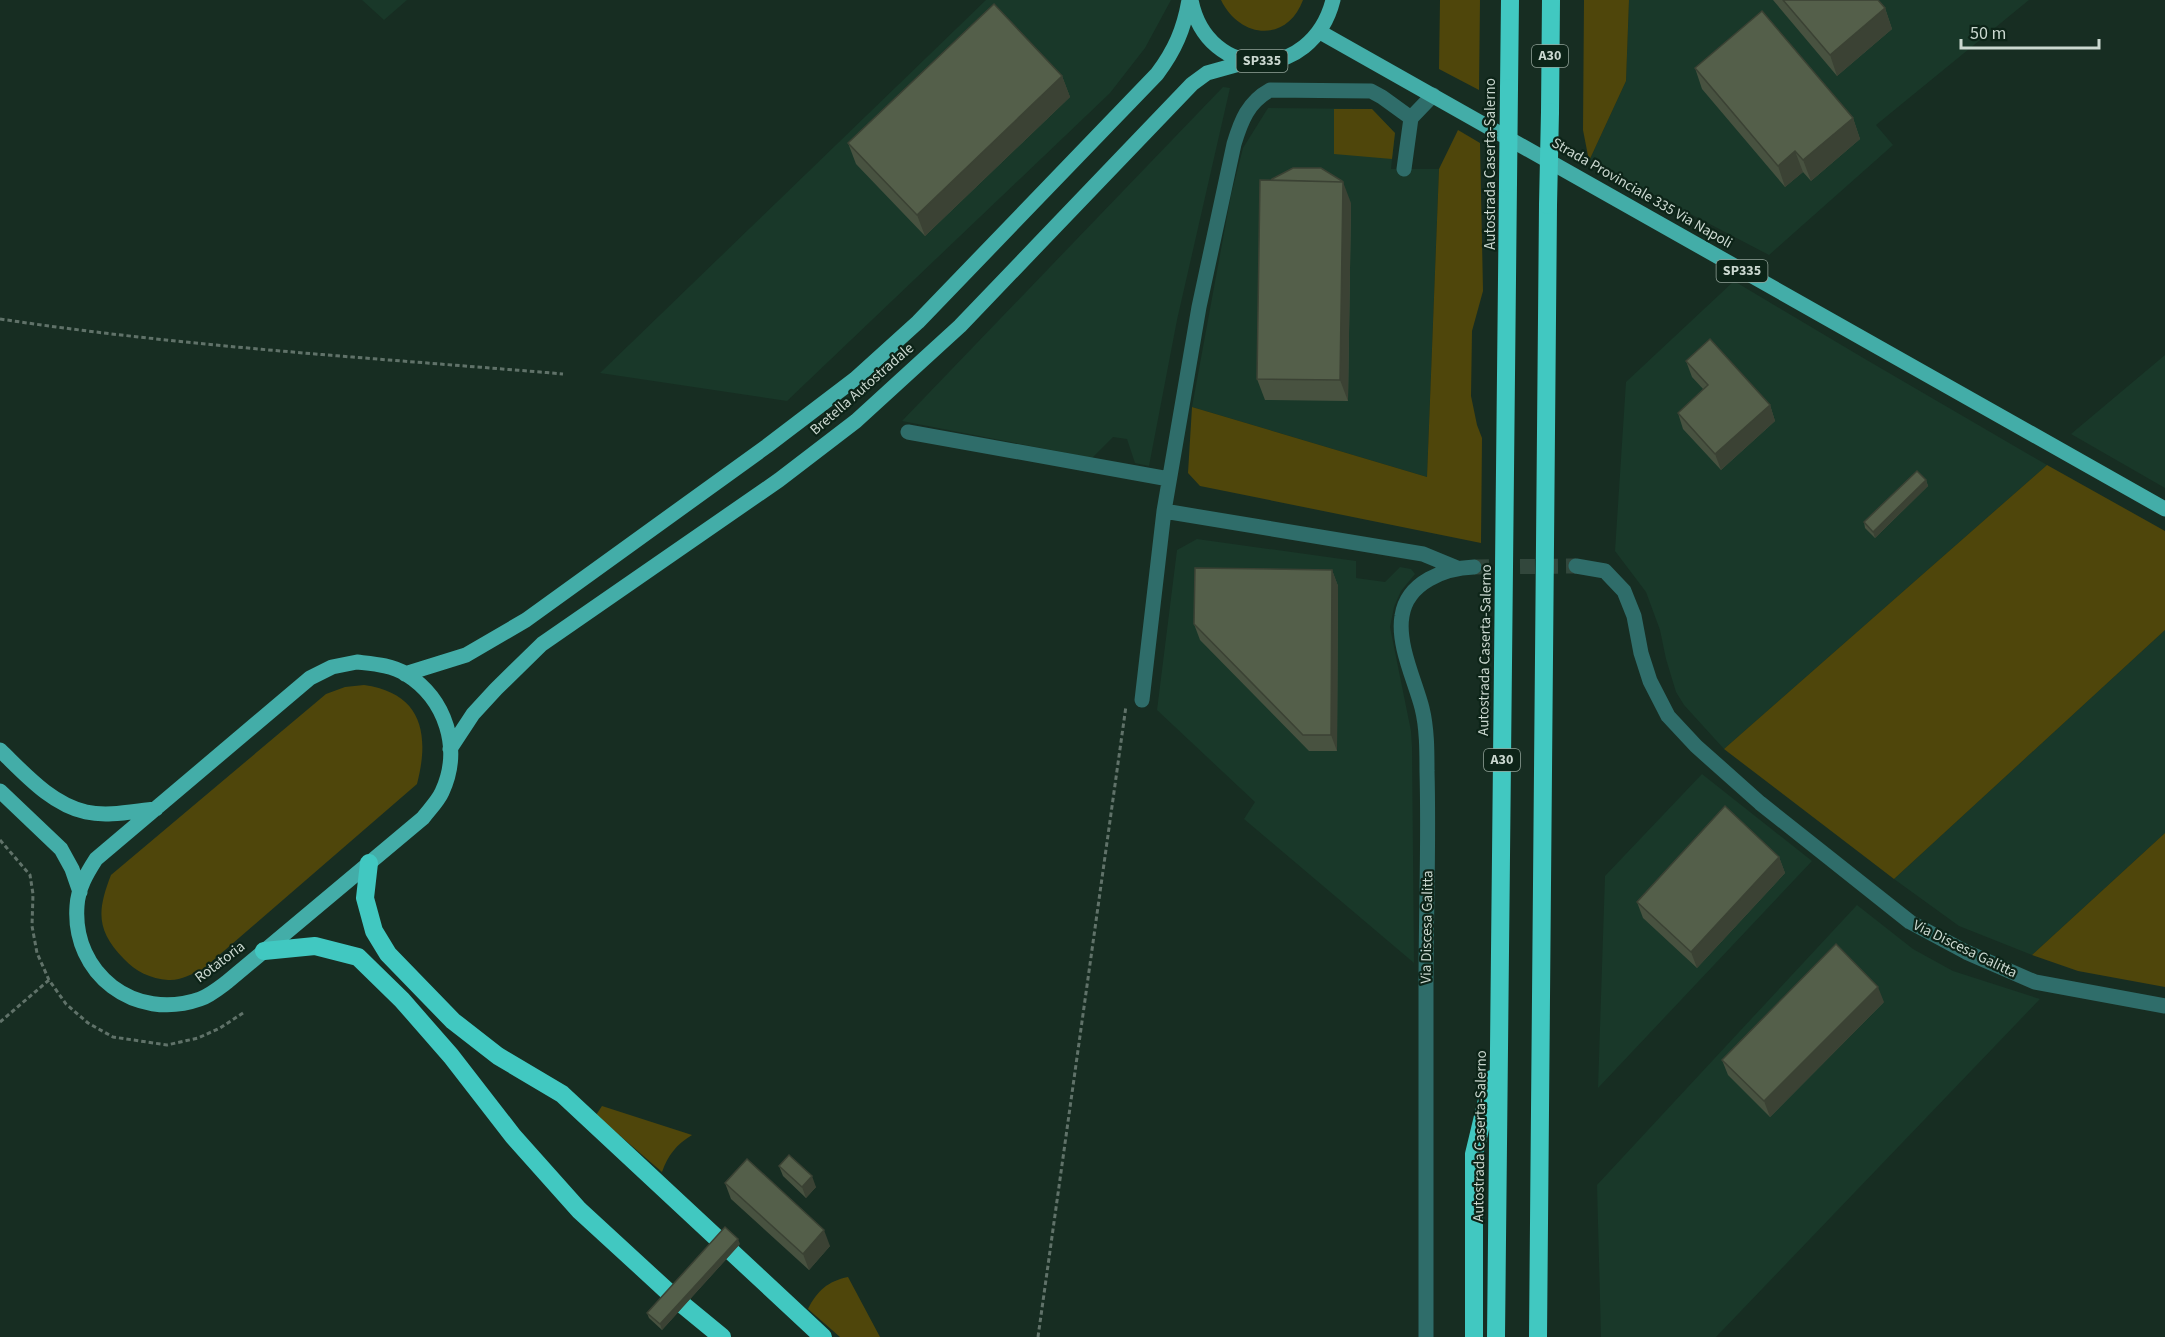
<svg xmlns="http://www.w3.org/2000/svg" width="2165" height="1337" font-family="'Source Sans 3',sans-serif">
	<style>
		.built { fill: #193829 }
		.green { fill: #4f460b }
		.lines { fill: none; stroke-linecap: round; stroke-linejoin: round }
		.minor-tunnel { stroke: #32473c; stroke-width: 15; stroke-dasharray: 15 8; stroke-linecap: butt }
		.path { stroke: #607269; stroke-width: 3; stroke-dasharray: 4.5 3; stroke-linecap: butt }
		.minor { stroke: #2f6d6a; stroke-width: 15 }
		.major { stroke: #43ada8; stroke-width: 15 }
		.highway { stroke: #41c8c1; stroke-width: 18 }
		.highway-bridge { stroke: #41c8c1; stroke-width: 18 }
		.wall { fill: #485240 }
		.shaded-wall { fill: #3b4234 }
		.building { fill: #545f4a; stroke: #3b4234; stroke-width: 1.5 }
		.labels { text-anchor: middle; dominant-baseline: central; stroke-width: 4.5; stroke-linejoin: round; paint-order: stroke }
		.shield { fill: #0d2418; stroke: #92a299; stroke-width: 1.5 }
		.shield-label { font-size: 14px; font-weight: bold; fill: #cbd8d0 }
		.street-label { font-size: 15px; fill: #cbd8d0; stroke: #0d2418 }
	</style>
	<rect width="100%" height="100%" fill="#172d22"/>
	<!-- built -->
	<path class="built" d="M362 0H407L384 20Z
		M986 0H1171L1145 48 1110 93 787 401 600 373Z
		M1629 0H2029L1876 125 1893 145 1769 255 1589 161 1626 81Z
		M1223 87 1230 88 1177 320 1149 466 1135 463 1127 439 1113 437 1092 458 902 421Z
		M1268 108 1372 109 1395 133 1391 169H1439L1427 477 1192 407 1231 195 1243 148Z
		M1734 281 1865 359 2047 465 1724 749 1684 705 1676 692 1666 659 1660 630 1646 592 1615 551 1626 382Z
		M2165 355V488L2071 434Z
		M1197 539 1356 561V578L1385 582 1400 567 1411 569 1415 574 1401 591 1394 607 1390 627 1411 731 1412 747 1414 963 1244 819 1255 802 1157 710 1177 550Z
		M2165 630V833L2032 955 1959 926 1894 879Z
		M1702 774 1812 861 1598 1088 1605 876Z
		M1857 905 1913 949 1953 971 2040 999 1716 1337H1601L1597 1185Z"/>
	<!-- green -->
	<path class="green" d="M1221 0H1303C1287 43 1240 39 1221 0Z
		M1440 0H1480L1479 90 1439 69Z
		M1584 0H1629L1626 81 1589 161 1583 130Z
		M1334 109H1372L1395 133 1392 159 1334 154Z
		M1458 130 1480 143 1483 291 1472 331 1471 396 1477 425 1482 438 1481 543 1200 486 1188 473 1192 407 1427 477 1439 169Z
		M2047 465 2165 531V630L1894 879 1724 749Z
		M364 685C422 693 430 734 417 784L203 969C192 974 180 981 168 980 151 979 135 971 124 959 96 930 97 911 111 875L326 694 345 687Z
		M2165 833V987L2078 971 2032 955Z
		M602 1106 692 1135C676 1145 668 1155 662 1172L596 1115Z
		M848 1277 880 1337H840L808 1309C817 1291 828 1281 848 1277Z"/>
	<g class="lines">
		<!-- minor-tunnel -->
		<path class="minor-tunnel" d="M1474 567 1576 566"/>
		<!-- path -->
		<path class="path" d="M0 319C186 347 375 358 563 374
			M0 840 30 875 33 894 32 926 37 953 49 980 66 1004 88 1023 113 1037 167 1045 198 1038 220 1028 243 1013
			M0 1022 49 980
			M1038 1337 1126 706"/>
		<!-- minor -->
		<path class="minor" d="M1404 169 1411 118 1433 95
			M908 432 1169 479
			M1164 511 1423 554 1457 568
			M1576 566 1605 571 1624 591 1634 616 1641 653 1650 681 1668 716 1696 746 1760 803 1910 922 1966 952 2035 982 2165 1006
			M1142 700 1164 511 1199 307 1234 144C1241 121 1248 102 1270 90L1371 91 1382 97 1411 118
			M1426 1337C1426 1219 1426 1102 1426 984 1426 913 1429 842 1427 771 1427 751 1427 728 1422 708 1415 681 1397 644 1402 616 1407 582 1445 568 1474 567"/>
		<!-- major -->
		<path class="major" d="M1191 0C1207 82 1312 83 1333 0
			M1320 32 2165 509
			M357 662C374 664 391 665 406 674 446 699 462 749 442 792 438 801 429 810 423 818L227 982C219 988 209 996 200 999 135 1022 72 974 77 906 78 888 87 873 96 859L310 678 332 667Z
			M405 674 466 655 526 620 767 446 855 379 918 322 1157 74C1175 50 1184 29 1189 0
			M450 749 473 714 496 689 542 644 779 480 856 421 960 326 1192 84 1207 73 1250 61
			M0 750C25 774 51 804 86 812 108 817 134 811 156 809
			M0 791 61 849 72 869 80 892"/>
		<!-- highway -->
		<path class="highway" d="M1509 88 1510 0
			M1550 112 1551 0
			M369 863 365 898 374 931 388 954 453 1021 498 1056 562 1094 823 1337
			M264 951 315 946 358 957 402 1000 451 1056 513 1136 579 1210 677 1300 722 1337
			M1474 1337V1154L1492 1079
			M1496 1337 1508 183
			M1538 1337 1548 205"/>
		<!-- highway-bridge -->
		<path class="highway-bridge" d="M1508 183 1509 88
			M1548 205 1550 112"/>
	</g>
	<!-- wall -->
	<path class="wall" d="M1773 0H1878L1885 8 1892 29 1837 76Z
		M1695 68 1853 118 1860 139 1811 181 1803 172 1785 187 1702 89Z
		M1062 76 1070 97 925 236 856 164 848 143Z
		M1351 203 1348 401 1265 400 1257 379Z
		M1686 361 1770 405 1775 421 1721 470 1683 429 1678 413 1704 390 1692 377Z
		M1926 480 1928 486 1875 538 1865 528 1864 522Z
		M1332 570 1338 586 1337 751H1309L1200 640 1194 624Z
		M1779 857 1785 873 1697 968 1643 918 1637 902Z
		M1884 1002 1770 1117 1728 1075 1722 1060Z
		M779 1166 816 1187 806 1198 783 1176Z
		M725 1183 830 1246 809 1270 731 1199Z
		M740 1244 662 1330 649 1318 647 1313Z"/>
	<!-- shaded-wall -->
	<path class="shaded-wall" d="M1885 8 1892 29 1837 76 1830 55Z
		M1062 76 1070 97 925 236 917 215Z
		M1853 118 1860 139 1811 181 1803 160Z
		M1795 151 1803 172 1785 187 1778 166Z
		M1343 182 1351 203 1348 401 1340 380Z
		M1770 405 1775 421 1721 470 1715 454Z
		M1926 480 1928 486 1875 538 1873 532Z
		M1332 570 1338 586 1337 751 1331 735Z
		M1779 857 1785 873 1697 968 1691 952Z
		M1878 987 1884 1002 1770 1117 1764 1101Z
		M812 1176 816 1187 806 1198 802 1187Z
		M824 1230 830 1246 809 1270 803 1254Z
		M738 1239 740 1244 662 1330 660 1324Z"/>
	<!-- building -->
	<path class="building" d="M1783 0H1878L1885 8 1830 55Z
		M994 4 1062 76 917 215 848 143Z
		M1762 11 1853 118 1803 160 1795 151 1778 166 1695 68Z
		M1293 168H1321L1342 181V182L1272 180V179Z
		M1260 180 1343 182 1340 380 1257 379Z
		M1710 339 1770 405 1715 454 1678 413 1708 385 1686 361Z
		M1917 471 1926 480 1873 532 1864 522Z
		M1195 568 1332 570 1331 735H1303L1194 624Z
		M1725 806 1779 857 1691 952 1637 902Z
		M1836 944 1878 987 1764 1101 1722 1060Z
		M789 1155 812 1176 802 1187 779 1166Z
		M747 1159 824 1230 803 1254 725 1183Z
		M725 1227 738 1239 660 1324 647 1313Z"/>
	<g class="labels">
		<!-- shield labels -->
		<g class="shield">
			<rect x="1532" y="45" width="36" height="22" rx="4.5"/>
			<rect x="1236.5" y="50" width="51" height="22" rx="4.5"/>
			<rect x="1716.5" y="260" width="51" height="22" rx="4.5"/>
			<rect x="1484" y="749" width="36" height="22" rx="4.5"/>
		</g>
		<g class="shield-label">
			<text x="1550" y="56">A30</text>
			<text x="1262" y="61">SP335</text>
			<text x="1742" y="271">SP335</text>
			<text x="1502" y="760">A30</text>
		</g>
		<!-- street labels -->
		<g class="street-label">
			<text transform="translate(1490 164) rotate(-90)">Autostrada Caserta-Salerno</text>
			<text transform="translate(1642 193) rotate(30)">Strada Provinciale 335 Via Napoli</text>
			<text transform="translate(862 389) rotate(-41)">Bretella Autostradale</text>
			<text transform="translate(1485 650) rotate(-89)">Autostrada Caserta-Salerno</text>
			<text transform="translate(1427 927) rotate(-89)">Via Discesa Galitta</text>
			<text transform="translate(1965 949) rotate(26)">Via Discesa Galitta</text>
			<text transform="translate(220 962) rotate(-37)">Rotatoria</text>
			<text transform="translate(1480 1136) rotate(-89)">Autostrada Caserta-Salerno</text>
		</g>
	</g>
	<!-- scale -->
	<path d="M1961 39v9h138v-9" fill="none" stroke="#cbd8d0" stroke-width="3"/>
	<text x="1970" y="39" font-size="18" fill="#cbd8d0" stroke="#0d2418" stroke-width="4.5" paint-order="stroke">50 m</text>
</svg>
